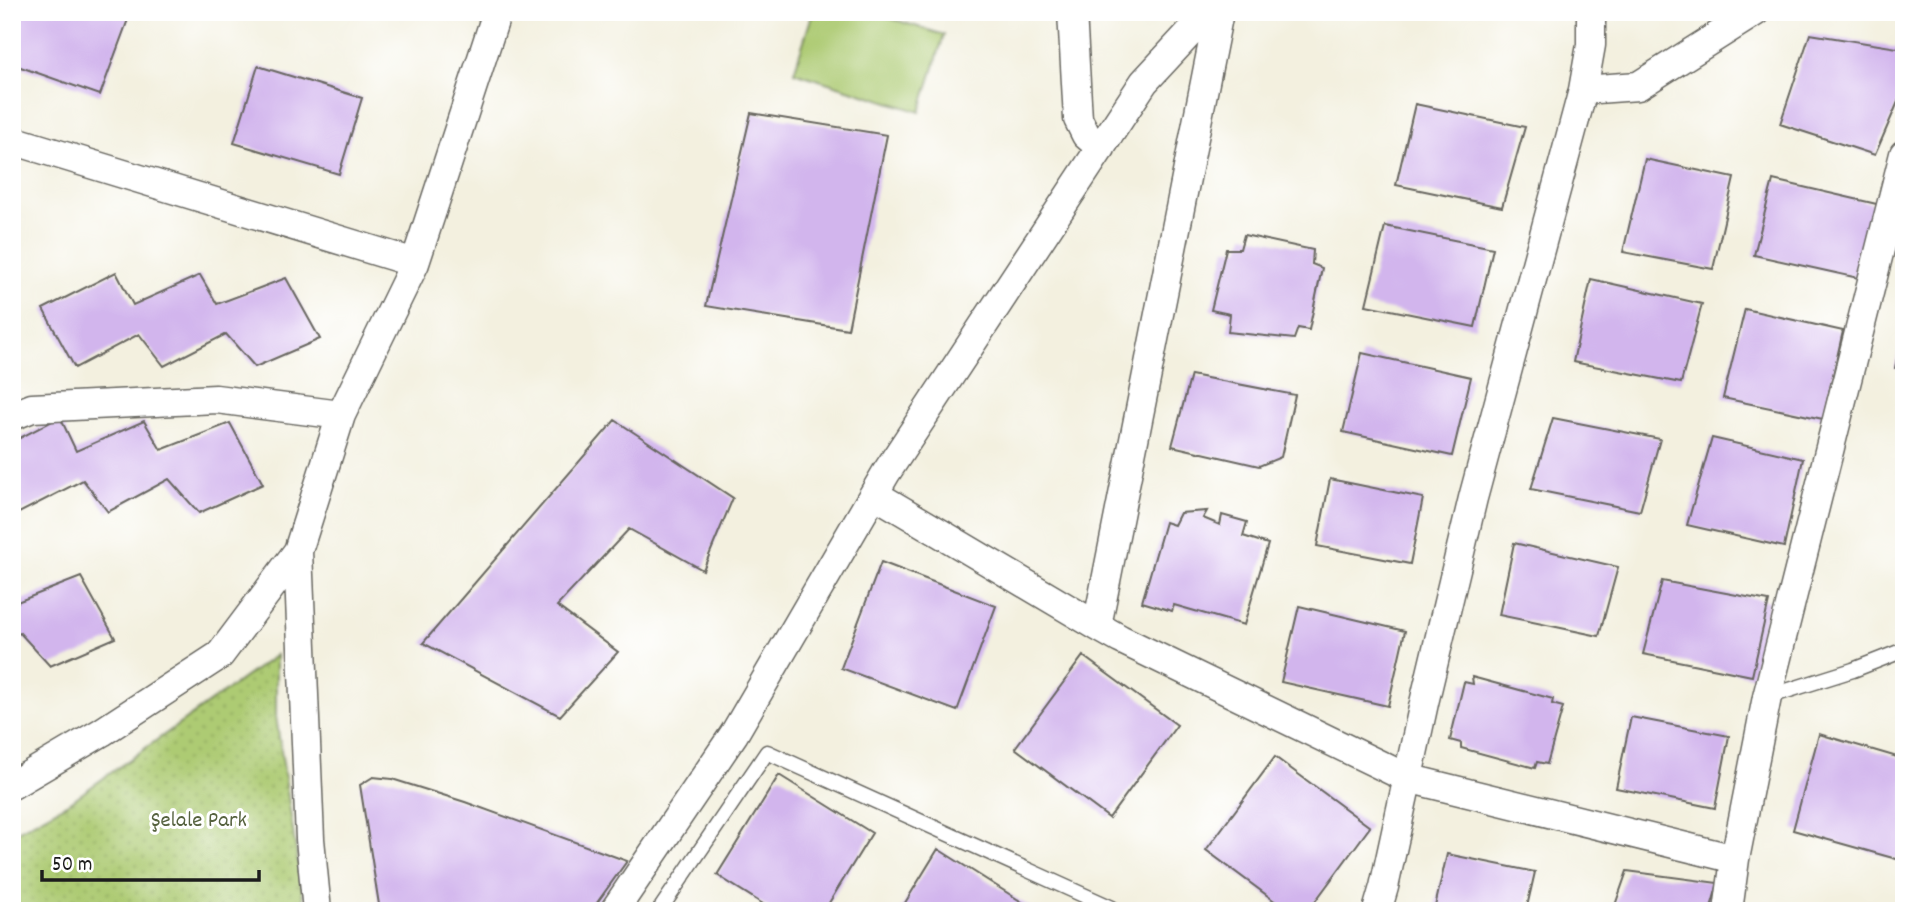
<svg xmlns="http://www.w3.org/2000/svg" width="1916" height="923" font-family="Dekko,sans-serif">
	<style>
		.grass { fill: url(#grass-dots); stroke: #647448; stroke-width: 2 }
		.pitch { fill: #adcb73; stroke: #647448; stroke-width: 2 }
		.building { fill: #d2b5ed }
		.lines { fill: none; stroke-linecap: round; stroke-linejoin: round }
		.service-casing { stroke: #676660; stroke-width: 17 }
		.minor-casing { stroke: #676660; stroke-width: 31 }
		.service { stroke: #fff; stroke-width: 14 }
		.minor { stroke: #fff; stroke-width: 28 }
		.labels { text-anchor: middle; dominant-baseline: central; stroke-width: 6; stroke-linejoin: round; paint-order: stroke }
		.park-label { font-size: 23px; fill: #56623f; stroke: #fff }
	</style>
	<defs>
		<pattern id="grass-dots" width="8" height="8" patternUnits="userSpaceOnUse" patternTransform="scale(1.75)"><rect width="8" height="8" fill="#adcb73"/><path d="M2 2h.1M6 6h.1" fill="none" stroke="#94ae63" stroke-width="1.8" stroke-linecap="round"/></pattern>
	</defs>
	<rect width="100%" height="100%" fill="#fff"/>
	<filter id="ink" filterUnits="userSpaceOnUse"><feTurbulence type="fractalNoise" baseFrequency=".0143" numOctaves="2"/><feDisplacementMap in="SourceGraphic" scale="14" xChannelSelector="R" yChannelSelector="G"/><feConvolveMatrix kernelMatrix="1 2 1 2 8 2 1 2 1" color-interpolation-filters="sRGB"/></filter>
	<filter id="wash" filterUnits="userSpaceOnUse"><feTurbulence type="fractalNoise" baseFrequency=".00686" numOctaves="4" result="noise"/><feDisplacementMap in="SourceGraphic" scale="28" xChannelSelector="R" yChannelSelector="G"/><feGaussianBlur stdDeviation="1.57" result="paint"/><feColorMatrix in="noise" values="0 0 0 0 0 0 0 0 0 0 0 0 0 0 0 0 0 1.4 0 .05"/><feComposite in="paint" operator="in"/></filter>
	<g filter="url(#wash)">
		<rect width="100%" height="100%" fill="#f3f0df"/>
		<!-- grass -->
		<path class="grass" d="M276 655V717L305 911H12V834L70 802Z"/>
		<!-- pitch -->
		<path class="pitch" d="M813 12H870L944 35 920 112 794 72Z"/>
		<g id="blocks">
			<!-- building -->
			<path class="building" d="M17 12H126L130 14 100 95 12 64V26Z
				M1810 34 1904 49V88L1875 155 1780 124Z
				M258 66 362 98 339 174 234 143Z
				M1415 104 1525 127 1502 207 1396 185Z
				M751 113 887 135 848 329 706 306Z
				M1645 159 1734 178 1713 269 1623 252Z
				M1773 180 1881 205 1863 279 1754 255Z
				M1385 226 1493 248 1475 327 1366 305Z
				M1244 235 1313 250 1312 264 1322 268 1309 330 1298 328 1294 339 1228 332 1230 314 1211 310 1226 249H1240Z
				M116 272 133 305 200 275 217 304 286 278 320 339 255 367 226 334 164 366 139 334 75 368 43 309Z
				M1591 279 1702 304 1681 383 1573 362Z
				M1745 309 1843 331 1823 419 1723 398Z
				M1903 331H1904V370L1895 368Z
				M1362 353 1471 377 1452 456 1343 432Z
				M1191 375 1295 395 1281 457 1259 466 1172 446Z
				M60 417 76 451 144 421 161 450 230 423 263 484 199 513 169 479 108 512 83 480 19 513 12 501V442Z
				M1553 418 1660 439 1640 511 1531 489Z
				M615 420 733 498 703 570 629 529 557 606 618 652 560 716 423 643Z
				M1712 438 1803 459 1784 547 1687 525Z
				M1330 479 1423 498 1410 564 1317 546Z
				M1207 511 1203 518 1220 525 1222 515 1247 522 1243 536 1268 544 1244 625 1174 605 1172 611 1142 602 1165 522 1174 525 1180 513Z
				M1514 543 1618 567 1599 636 1499 615Z
				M881 562 996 606 957 711 841 668Z
				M81 577 115 638 50 666 20 633 12 637V604Z
				M1662 581 1769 601 1752 676 1643 654Z
				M1299 606 1405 631 1388 706 1281 682Z
				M1083 656 1177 725 1109 818 1015 748Z
				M1472 677 1553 699 1552 704 1563 707 1547 764 1537 762 1535 768 1461 748V743L1450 740 1464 682 1473 684Z
				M1631 717 1729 736 1715 808 1616 788Z
				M1819 734 1904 759V849L1900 860 1793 830Z
				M1275 757 1370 827 1308 911H1288L1206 850Z
				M779 775 872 833 824 911H774L717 875Z
				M373 777 392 779 465 802 627 861 591 911H380L360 785Z
				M938 849 1036 911H900Z
				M1447 854 1535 872 1526 911H1434Z
				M1627 871 1718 883 1710 911H1613Z"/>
		</g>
	</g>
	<g filter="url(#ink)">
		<use href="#blocks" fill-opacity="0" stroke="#676660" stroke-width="2"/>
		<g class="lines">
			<defs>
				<path id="service" d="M1767 697 1853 670 1904 650
					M659 911 767 752 1112 908 1111 911"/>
				<path id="minor" d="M1072 12 1078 119 1086 135 1101 148
					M1219 12 1097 626 1120 639 1407 778 1735 859 1767 697 1904 154
					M1583 90 1638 86 1755 12
					M12 140 415 263 341 415 298 551 310 839 317 911
					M415 263 497 12
					M12 416 32 408 216 399 341 415
					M874 494 1097 626
					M12 785 102 732 220 655 298 551
					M614 911 734 734 886 473 1144 82 1209 12
					M1377 911 1384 887 1424 703 1473 498 1583 90 1591 45V12
					M1728 911 1735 859"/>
			</defs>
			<!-- service casing -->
			<use href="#service" class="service-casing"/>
			<!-- minor casing -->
			<use href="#minor" class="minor-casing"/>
			<!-- service -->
			<use href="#service" class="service"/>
			<!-- minor -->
			<use href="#minor" class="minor"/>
		</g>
	</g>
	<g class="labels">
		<!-- park labels -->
		<g class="park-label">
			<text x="199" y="821">Şelale Park</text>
		</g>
	</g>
	<!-- margin -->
	<rect width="1916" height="923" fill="none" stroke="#fff" stroke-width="42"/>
	<!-- scale -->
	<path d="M42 870v10h217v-10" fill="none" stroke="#1c1c1c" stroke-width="3.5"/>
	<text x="52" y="870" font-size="21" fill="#1c1c1c" stroke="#ffffff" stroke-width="5" paint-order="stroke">50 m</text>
</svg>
